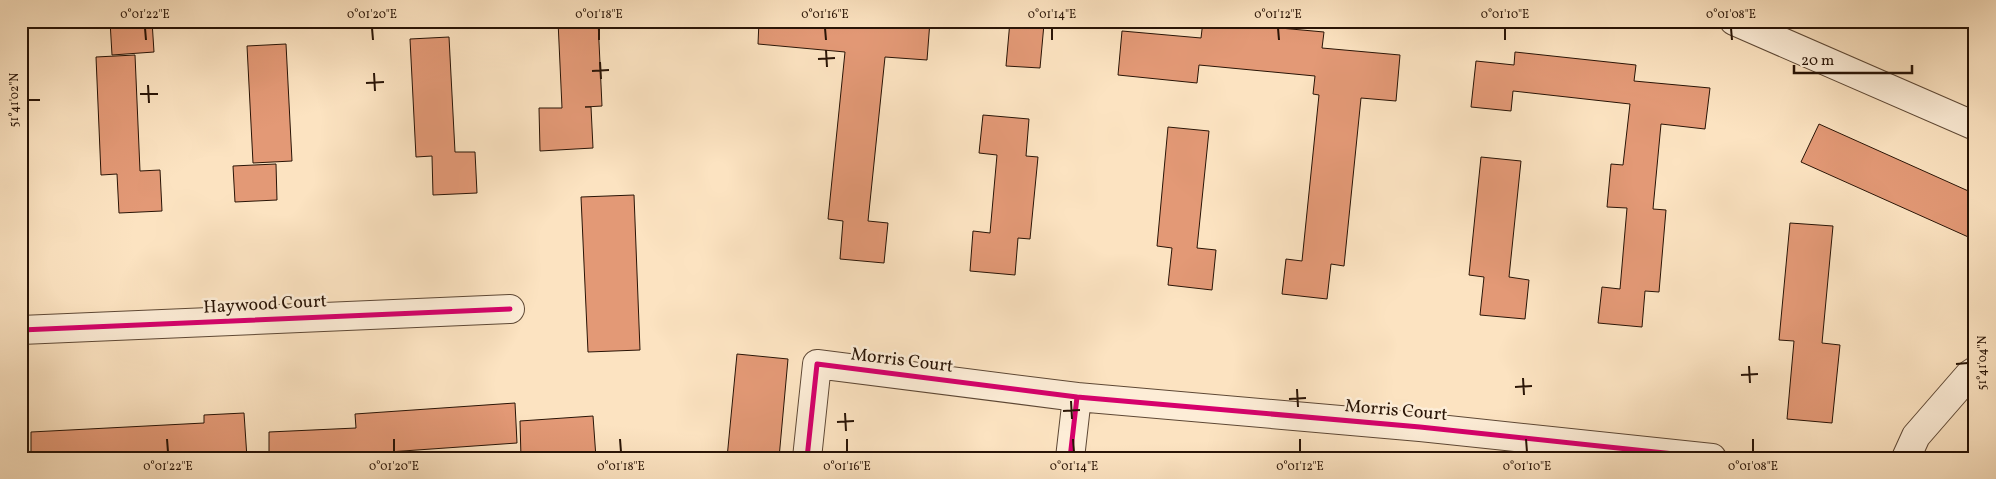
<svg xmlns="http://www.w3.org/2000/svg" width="1996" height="479" font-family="Vollkorn,serif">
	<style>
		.building { fill: #e39976; stroke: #291406 }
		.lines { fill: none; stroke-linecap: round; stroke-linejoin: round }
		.minor-casing { stroke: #5e4835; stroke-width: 30 }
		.minor { stroke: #fdedd7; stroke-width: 28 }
		.cycleway-casing { stroke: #fdedd7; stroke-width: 8 }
		.cycleway { stroke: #d6006c; stroke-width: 5 }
		.ticks { fill: none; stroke: #291406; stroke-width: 2 }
		.labels { text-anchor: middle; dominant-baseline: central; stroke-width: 5; stroke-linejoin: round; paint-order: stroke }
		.street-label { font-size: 18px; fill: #291406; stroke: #fdedd7 }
		.neatline { fill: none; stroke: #291406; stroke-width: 2 }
		.ticks-label { font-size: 12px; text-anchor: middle; fill: #291406 }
	</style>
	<rect width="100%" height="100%" fill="#fce3c1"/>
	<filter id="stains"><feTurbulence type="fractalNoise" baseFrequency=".004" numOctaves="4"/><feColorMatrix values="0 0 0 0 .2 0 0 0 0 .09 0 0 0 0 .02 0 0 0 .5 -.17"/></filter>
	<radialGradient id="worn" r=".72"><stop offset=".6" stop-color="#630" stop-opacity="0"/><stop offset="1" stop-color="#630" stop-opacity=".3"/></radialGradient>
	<!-- building -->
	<path class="building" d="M110 21H152L154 52 112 55Z
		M558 21H598L602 106 585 107H591L593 148 540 151 539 108H562Z
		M759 21H930L927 60 885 57 868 221 888 223 884 263 840 259 843 221 828 219 845 52 758 44Z
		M1010 21 1044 24 1040 68 1006 66Z
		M1203 21 1324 32 1322 48 1400 55 1396 101 1361 98 1344 266 1331 264 1327 299 1282 294 1286 259 1302 261 1319 95 1313 94 1315 76 1199 65 1197 83 1118 75 1122 31 1201 38Z
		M449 37 455 152H475L477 193 433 195 432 156 416 157 410 39Z
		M286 44 292 161 253 163 247 46Z
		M1515 52 1636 65 1634 81 1710 88 1705 129 1661 124 1653 209 1666 210 1659 292 1645 291 1642 327 1598 323 1602 287 1620 289 1627 208 1607 207 1611 164 1623 165 1630 104 1513 91 1511 111 1471 107 1476 61 1514 65Z
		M135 55 140 171 160 170 162 211 119 213 117 174 101 175 96 57Z
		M983 115 1029 119 1026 156 1038 157 1030 239 1018 238 1015 275 970 271 973 231 990 233 997 155 979 153Z
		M1819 124 1975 194V240L1801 162Z
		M1168 127 1209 131 1197 248 1216 250 1212 290 1168 285 1172 248 1157 246Z
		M1481 157 1521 161 1509 277 1529 280 1525 319 1480 315 1484 277 1469 275Z
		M276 164 277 200 235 202 233 166Z
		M634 195 640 350 588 352 581 197Z
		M1790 223 1833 226 1822 343 1840 345 1832 423 1787 419 1794 341 1779 340Z
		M737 354 788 359 779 458H727Z
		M515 403 517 443 360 454V458H269V432L356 428 355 414Z
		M244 413 247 458H31V432L204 423V415Z
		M593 416 596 458H521L520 421Z"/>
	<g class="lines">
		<defs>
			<path id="minor" d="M1734 21 1975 126
				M21 330 510 309
				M807 458 817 364 1077 397
				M1070 458 1077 397 1420 427 1712 458
				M1906 458 1916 436 1969 375 1975 371"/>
		</defs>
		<!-- minor casing -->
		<use href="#minor" class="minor-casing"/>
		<!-- minor -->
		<use href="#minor" class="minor"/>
		<defs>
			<path id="cycleway" d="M21 330 510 309
				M807 458 817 364 1077 397
				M1070 458 1077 397 1420 427 1712 458"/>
		</defs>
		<!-- cycleway casing -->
		<use href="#cycleway" class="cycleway-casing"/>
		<!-- cycleway -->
		<use href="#cycleway" class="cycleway"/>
	</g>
	<!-- ticks -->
	<path class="ticks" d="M145 28 146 40M372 28 373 40M599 28V40M825 28 826 40M1052 28V40M1278 28 1279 40M1505 28V40M1731 28 1732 40M826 50 827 67M818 59 835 58M600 62 601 79M592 71 609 70M374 73 375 91M366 83 384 82M148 85 149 103M140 94H158M28 100H40M1956 364 1968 363M1749 366 1750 383M1741 375 1758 374M1523 378 1524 395M1515 387 1532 386M1297 389 1298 407M1289 399 1306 398M1071 401 1072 419M1063 411 1080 410M845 413 846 431M837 422 854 421M167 439 168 452M394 439V452M620 439 621 452M847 439V452M1073 439 1074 452M1300 439V452M1526 439 1527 452M1753 439V452"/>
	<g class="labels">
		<!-- street labels -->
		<g class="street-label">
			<text transform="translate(265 305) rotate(-3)">Haywood Court</text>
			<text transform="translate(902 361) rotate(7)">Morris Court</text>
			<text transform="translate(1396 411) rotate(5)">Morris Court</text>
		</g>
	</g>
	<!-- margin -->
	<rect width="1996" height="479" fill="none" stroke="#fce3c1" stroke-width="55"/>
	<!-- scale -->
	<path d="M1794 65v8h118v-8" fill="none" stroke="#291406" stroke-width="2.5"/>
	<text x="1801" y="65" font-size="15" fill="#291406" stroke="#fdedd7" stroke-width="4" paint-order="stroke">20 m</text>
	<rect x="28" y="28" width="1940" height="424" class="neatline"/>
	<g class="ticks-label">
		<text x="145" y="18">0°01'22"E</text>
		<text x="372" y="18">0°01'20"E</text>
		<text x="599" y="18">0°01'18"E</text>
		<text x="825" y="18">0°01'16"E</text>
		<text x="1052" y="18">0°01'14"E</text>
		<text x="1278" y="18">0°01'12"E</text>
		<text x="1505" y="18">0°01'10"E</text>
		<text x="1731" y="18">0°01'08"E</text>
		<text transform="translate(14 100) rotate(-90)" y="4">51°41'02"N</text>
		<text transform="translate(1982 363) rotate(-90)" y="4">51°41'04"N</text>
		<text x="168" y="470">0°01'22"E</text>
		<text x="394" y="470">0°01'20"E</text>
		<text x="621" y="470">0°01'18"E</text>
		<text x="847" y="470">0°01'16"E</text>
		<text x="1074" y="470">0°01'14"E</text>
		<text x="1300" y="470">0°01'12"E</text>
		<text x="1527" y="470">0°01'10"E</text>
		<text x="1753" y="470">0°01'08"E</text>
	</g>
	<rect width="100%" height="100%" filter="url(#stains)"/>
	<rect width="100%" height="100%" fill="url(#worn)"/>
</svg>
